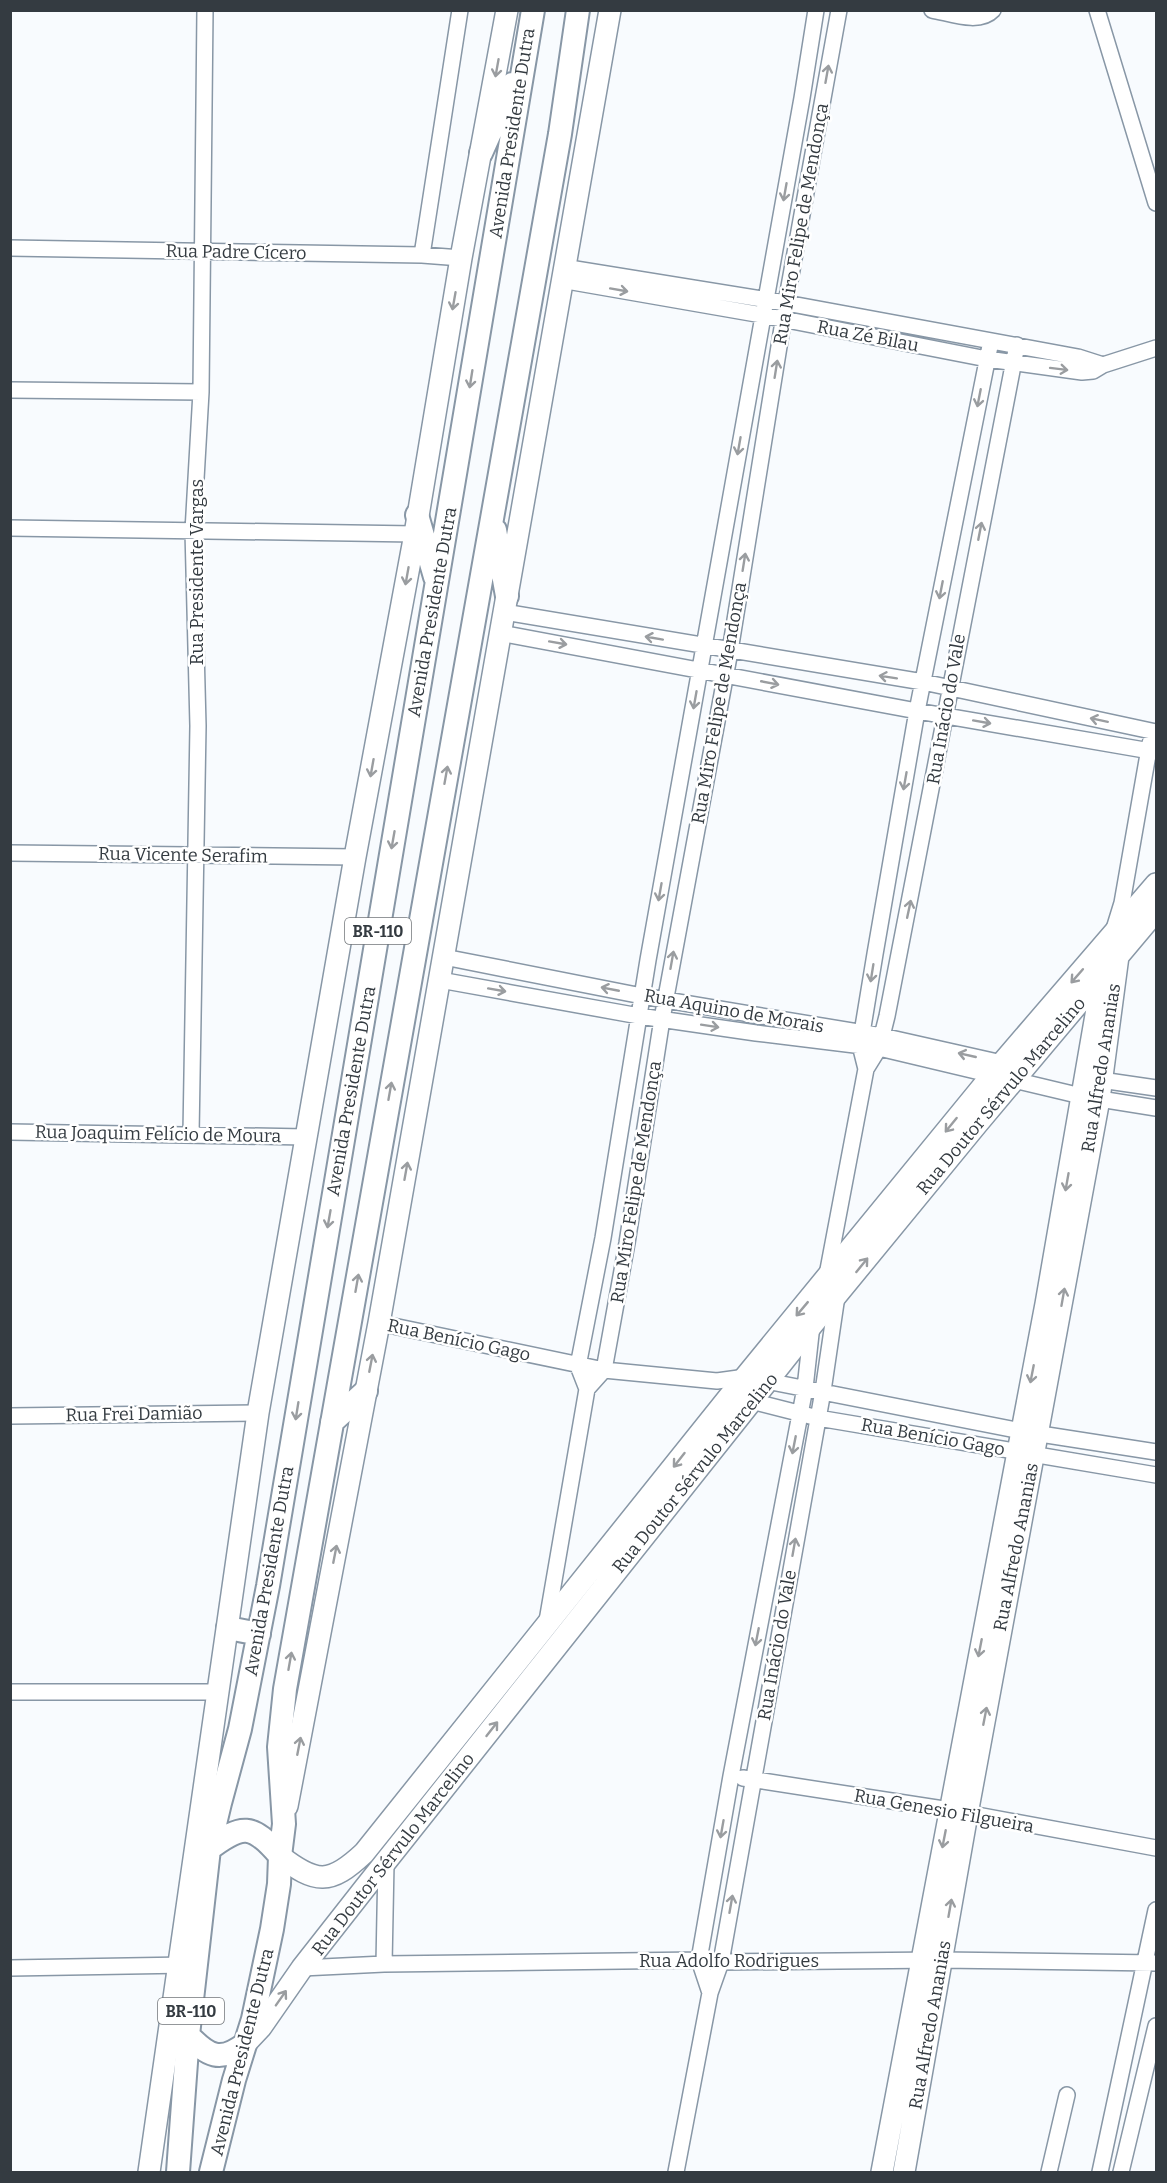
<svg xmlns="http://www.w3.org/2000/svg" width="1167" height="2183" font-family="Bitter,serif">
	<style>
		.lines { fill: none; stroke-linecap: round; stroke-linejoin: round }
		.street-casing { stroke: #8897a6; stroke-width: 18 }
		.secondary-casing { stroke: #8897a6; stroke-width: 24 }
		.primary-casing { stroke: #8897a6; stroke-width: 26 }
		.street { stroke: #fff; stroke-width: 15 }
		.secondary { stroke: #fff; stroke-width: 21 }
		.primary { stroke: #fff; stroke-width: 22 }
		.oneway { stroke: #9a9da0 }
		.labels { text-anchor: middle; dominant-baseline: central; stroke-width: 5; stroke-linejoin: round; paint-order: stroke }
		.shield { fill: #fff; stroke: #71767a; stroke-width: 1.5 }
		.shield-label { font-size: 16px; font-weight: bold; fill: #343b41 }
		.street-label { font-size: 18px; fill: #343b41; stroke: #fff }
	</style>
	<rect width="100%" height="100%" fill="#f8fbfe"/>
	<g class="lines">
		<defs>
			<path id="street" d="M932 10C950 13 979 25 993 10
				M1097 10 1156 203
				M10 248 422 255 461 258
				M422 255 460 10
				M563 267 786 303 1078 357 1103 365
				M561 280 762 315 987 359 1082 372 1093 371 1103 365 1156 348
				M10 390 201 392
				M10 528 415 534
				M504 612 923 682 1156 732
				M500 633 917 711 1156 752
				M10 853 355 857
				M1114 929 1122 903 1150 743
				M444 957 642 996 882 1036 1002 1063 1006 1069
				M440 980 639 1016 756 1033 879 1048 1081 1096 1156 1108
				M866 1069 860 1045 875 954 917 711 991 341
				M1095 1085 1101 1080 1156 1088
				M10 1132 306 1137
				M191 1134 198 726 193 531 201 392 205 10
				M827 1275 866 1069 879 1048 887 1016 1017 345
				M379 1323 604 1370 717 1381 746 1377 1021 1431 1156 1452
				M587 1389 604 1370 627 1243 662 1019 730 651 786 303 839 10
				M743 1399 818 1418 1156 1475
				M10 1416 258 1413
				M547 1621 587 1389 578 1366 603 1238 648 960 802 98 816 10
				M10 1692H219
				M743 1778 950 1810 1156 1848
				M384 1964 386 1863
				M10 1968 187 1965
				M302 1968 384 1964 699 1960 721 1962 941 1960 1156 1963
				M710 1993 699 1960 731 1776 805 1388 812 1325
				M676 2172 710 1993 721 1962 823 1391 837 1296
				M1049 2172 1067 2095
				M1100 2172 1156 1910
				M1121 2172 1156 2026"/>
			<path id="secondary" d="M287 1806 379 1323 610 10
				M280 1856C316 1884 330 1885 364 1853L737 1387 1002 1063 1156 884
				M245 2044 261 2027 302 1968 364 1889 812 1325 977 1124 1156 911
				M149 2172 258 1413 355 857 415 534 461 258 507 10
				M882 2172 1046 1304 1100 992
				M904 2172 967 1814 1099 1099 1118 956"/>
			<path id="primary" d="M481 153 512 84
				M417 515 435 577
				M495 530 507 596
				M332 1422 366 1391
				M228 1628 259 1634
				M209 1849C242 1824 252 1823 280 1856
				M188 2035C208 2056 220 2063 245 2044
				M178 2172 188 2035 209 1849 220 1803 240 1729 268 1586 533 10
				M211 2172 234 2080 253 2019 272 1929 279 1884 280 1856 284 1824 279 1747 285 1689 560 134 578 10"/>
		</defs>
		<!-- street casing -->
		<use href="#street" class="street-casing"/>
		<!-- secondary casing -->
		<use href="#secondary" class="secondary-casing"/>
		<!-- primary casing -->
		<use href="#primary" class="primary-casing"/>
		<!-- street -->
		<use href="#street" class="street"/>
		<!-- secondary -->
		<use href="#secondary" class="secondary"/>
		<!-- primary -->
		<use href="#primary" class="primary"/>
	</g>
	<!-- one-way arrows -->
	<defs><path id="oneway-shaft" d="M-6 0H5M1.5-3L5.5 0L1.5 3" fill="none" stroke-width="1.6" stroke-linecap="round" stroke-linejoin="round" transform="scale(1.5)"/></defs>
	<g class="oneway">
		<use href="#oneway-shaft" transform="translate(497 68) rotate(100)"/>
		<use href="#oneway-shaft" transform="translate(827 74) rotate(-80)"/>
		<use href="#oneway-shaft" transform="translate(785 192) rotate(100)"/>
		<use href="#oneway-shaft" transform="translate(619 290) rotate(10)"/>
		<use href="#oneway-shaft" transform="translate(454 301) rotate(100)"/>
		<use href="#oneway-shaft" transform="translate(776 369) rotate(-81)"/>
		<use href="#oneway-shaft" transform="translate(1059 369) rotate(7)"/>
		<use href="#oneway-shaft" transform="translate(471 379) rotate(99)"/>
		<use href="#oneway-shaft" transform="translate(979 398) rotate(101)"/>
		<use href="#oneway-shaft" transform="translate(739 446) rotate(100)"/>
		<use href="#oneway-shaft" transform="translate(980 531) rotate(-79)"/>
		<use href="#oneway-shaft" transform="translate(744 562) rotate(-81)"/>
		<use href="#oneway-shaft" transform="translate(407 576) rotate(100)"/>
		<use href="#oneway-shaft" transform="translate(941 590) rotate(101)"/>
		<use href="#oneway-shaft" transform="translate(654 638) rotate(-170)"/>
		<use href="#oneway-shaft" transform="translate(558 643) rotate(10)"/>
		<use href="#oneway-shaft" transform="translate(888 677) rotate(-171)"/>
		<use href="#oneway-shaft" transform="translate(770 683) rotate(11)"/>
		<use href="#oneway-shaft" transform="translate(695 700) rotate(100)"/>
		<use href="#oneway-shaft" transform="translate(1099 720) rotate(-168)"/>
		<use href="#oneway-shaft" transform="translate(982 722) rotate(10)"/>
		<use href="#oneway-shaft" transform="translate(372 768) rotate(100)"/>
		<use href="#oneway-shaft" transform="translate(446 775) rotate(-80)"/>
		<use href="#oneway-shaft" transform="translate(905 781) rotate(100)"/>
		<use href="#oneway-shaft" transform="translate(393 840) rotate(100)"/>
		<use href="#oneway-shaft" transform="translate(660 892) rotate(100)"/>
		<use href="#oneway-shaft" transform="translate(909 909) rotate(-78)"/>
		<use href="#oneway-shaft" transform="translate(672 960) rotate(-80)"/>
		<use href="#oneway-shaft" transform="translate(872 973) rotate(99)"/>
		<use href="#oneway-shaft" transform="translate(1077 976) rotate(131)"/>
		<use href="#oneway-shaft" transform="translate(610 989) rotate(-169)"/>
		<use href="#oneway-shaft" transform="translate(497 990) rotate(10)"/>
		<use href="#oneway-shaft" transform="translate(710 1026) rotate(9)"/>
		<use href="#oneway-shaft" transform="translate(967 1055) rotate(-167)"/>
		<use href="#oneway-shaft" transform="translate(390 1091) rotate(-80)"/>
		<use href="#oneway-shaft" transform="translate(951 1125) rotate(129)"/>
		<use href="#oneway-shaft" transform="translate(406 1171) rotate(-80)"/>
		<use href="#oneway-shaft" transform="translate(1067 1182) rotate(100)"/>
		<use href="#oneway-shaft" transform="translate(329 1219) rotate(100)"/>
		<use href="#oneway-shaft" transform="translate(862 1265) rotate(-51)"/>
		<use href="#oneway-shaft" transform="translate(357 1283) rotate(-80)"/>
		<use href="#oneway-shaft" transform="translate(1063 1297) rotate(-80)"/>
		<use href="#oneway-shaft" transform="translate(802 1309) rotate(130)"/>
		<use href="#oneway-shaft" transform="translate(371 1363) rotate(-79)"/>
		<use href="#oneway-shaft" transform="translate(1032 1374) rotate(101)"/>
		<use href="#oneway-shaft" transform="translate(297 1411) rotate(99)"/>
		<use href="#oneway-shaft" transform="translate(794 1445) rotate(101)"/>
		<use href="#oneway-shaft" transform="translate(679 1460) rotate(128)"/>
		<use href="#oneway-shaft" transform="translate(794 1547) rotate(-80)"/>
		<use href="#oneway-shaft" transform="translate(335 1554) rotate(-79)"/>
		<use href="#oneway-shaft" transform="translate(757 1637) rotate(101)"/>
		<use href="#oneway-shaft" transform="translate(980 1648) rotate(101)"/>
		<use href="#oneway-shaft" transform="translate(290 1661) rotate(-80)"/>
		<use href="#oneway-shaft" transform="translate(985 1716) rotate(-79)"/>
		<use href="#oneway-shaft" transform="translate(492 1729) rotate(-52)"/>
		<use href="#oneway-shaft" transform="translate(299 1746) rotate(-79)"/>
		<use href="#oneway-shaft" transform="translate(722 1829) rotate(100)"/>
		<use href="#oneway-shaft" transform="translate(944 1839) rotate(101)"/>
		<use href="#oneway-shaft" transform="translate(731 1904) rotate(-80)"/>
		<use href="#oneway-shaft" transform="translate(950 1908) rotate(-80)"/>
		<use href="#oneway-shaft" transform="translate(281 1998) rotate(-55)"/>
	</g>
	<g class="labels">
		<!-- shield labels -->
		<g class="shield">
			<rect x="345" y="918" width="66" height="26" rx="4.5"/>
			<rect x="158" y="1998" width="66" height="26" rx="4.5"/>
		</g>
		<g class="shield-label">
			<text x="378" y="931">BR-110</text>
			<text x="191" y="2011">BR-110</text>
		</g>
		<!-- street labels -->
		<g class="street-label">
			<text transform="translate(512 133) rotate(-81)">Avenida Presidente Dutra</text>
			<text transform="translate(801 224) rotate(-80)">Rua Miro Felipe de Mendonça</text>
			<text transform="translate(236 252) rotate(1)">Rua Padre Cícero</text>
			<text transform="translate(868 336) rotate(11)">Rua Zé Bilau</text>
			<text transform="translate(197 572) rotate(-90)">Rua Presidente Vargas</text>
			<text transform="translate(432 612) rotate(-80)">Avenida Presidente Dutra</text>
			<text transform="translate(719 703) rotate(-80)">Rua Miro Felipe de Mendonça</text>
			<text transform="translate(946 709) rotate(-80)">Rua Inácio do Vale</text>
			<text transform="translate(183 855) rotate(1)">Rua Vicente Serafim</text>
			<text transform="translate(734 1011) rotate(10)">Rua Aquino de Morais</text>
			<text transform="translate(1101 1068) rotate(-81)">Rua Alfredo Ananias</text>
			<text transform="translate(351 1091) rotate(-80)">Avenida Presidente Dutra</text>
			<text transform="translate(1001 1096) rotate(-50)">Rua Doutor Sérvulo Marcelino</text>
			<text transform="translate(158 1134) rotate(1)">Rua Joaquim Felício de Moura</text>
			<text transform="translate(636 1182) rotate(-81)">Rua Miro Felipe de Mendonça</text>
			<text transform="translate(459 1340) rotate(12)">Rua Benício Gago</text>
			<text transform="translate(134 1414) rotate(-1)">Rua Frei Damião</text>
			<text transform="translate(933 1437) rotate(10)">Rua Benício Gago</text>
			<text transform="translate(695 1473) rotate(-51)">Rua Doutor Sérvulo Marcelino</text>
			<text transform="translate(1016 1547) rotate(-79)">Rua Alfredo Ananias</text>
			<text transform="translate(269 1571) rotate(-80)">Avenida Presidente Dutra</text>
			<text transform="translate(777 1645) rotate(-80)">Rua Inácio do Vale</text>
			<text transform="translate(944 1811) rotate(10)">Rua Genesio Filgueira</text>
			<text transform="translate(393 1854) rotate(-52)">Rua Doutor Sérvulo Marcelino</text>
			<text x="729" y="1961">Rua Adolfo Rodrigues</text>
			<text transform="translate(930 2025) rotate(-80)">Rua Alfredo Ananias</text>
			<text transform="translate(242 2052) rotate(-76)">Avenida Presidente Dutra</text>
		</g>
	</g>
	<!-- border -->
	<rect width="1167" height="2183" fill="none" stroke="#343b41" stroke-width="24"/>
</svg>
